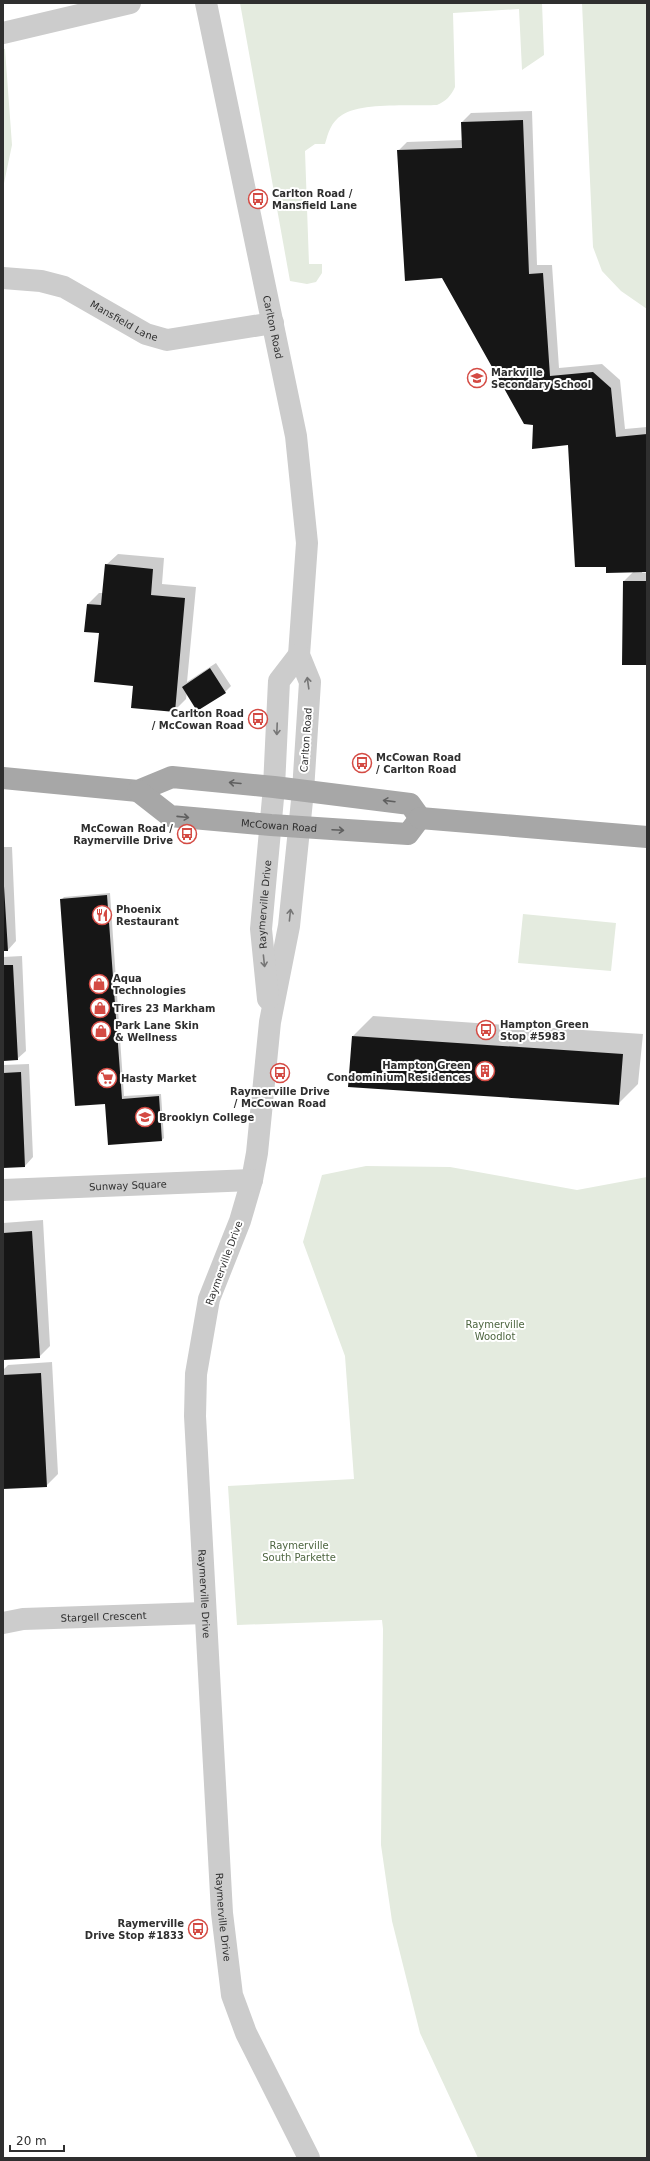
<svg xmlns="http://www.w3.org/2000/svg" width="650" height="2161" font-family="'DejaVu Sans',sans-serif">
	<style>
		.green { fill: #e4ebdf }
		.shadow { fill: #0003 }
		.building { fill: #161616 }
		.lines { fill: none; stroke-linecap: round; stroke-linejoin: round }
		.minor { stroke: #ccc; stroke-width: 22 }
		.major { stroke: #a7a7a7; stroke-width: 22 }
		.oneway { stroke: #767676 }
		.oneway2 { stroke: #5f5f5f }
		.labels { text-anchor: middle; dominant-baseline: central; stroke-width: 4; stroke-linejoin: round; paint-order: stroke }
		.poi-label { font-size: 10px; font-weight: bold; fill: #2f2f2f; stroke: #fff; text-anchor: start }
		.street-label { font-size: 10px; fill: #2f2f2f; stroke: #fff }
		.park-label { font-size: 10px; fill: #4e6641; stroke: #fff }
	</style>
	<rect width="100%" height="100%" fill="#fff"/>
	<!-- green -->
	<path class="green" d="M240 3H542L544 55 522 70 519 9 453 13 455 87C451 96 446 101 437 105 412 106 361 102 342 115 331 122 328 133 325 144H315L305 151 309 264H322V273L316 282 307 284 290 281Z
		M582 3H647V309L621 291 602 271 593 247Z
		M3 49H5L12 145 3 188Z
		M523 914 616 923 611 971 518 963Z
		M366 1166 450 1167 577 1190 647 1177V2158H478L420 2033 392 1921 381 1845 383 1629 382 1620 237 1625 228 1486 354 1479 345 1356 303 1242 322 1175Z"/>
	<!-- shadow -->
	<path class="shadow" d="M532 111 537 265H552L559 368 602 364 620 380 625 429 647 427V571H642V573H647V664L624 581 634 571 607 566 569 444 534 424 398 151 407 142 463 140 462 122 471 113Z
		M118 554 164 558 162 584 196 587 187 682 216 663 231 686 225 692H187L186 699 174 711 134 685 100 632 88 604 99 593H104L106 565Z
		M3 847H12L16 941 8 950H3Z
		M110 893 124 1096 161 1094 164 1138 162 1140 106 1103 61 900 64 897Z
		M22 956 26 1051 17 1059 3 1060V957Z
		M373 1016 643 1034 638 1084 618 1104 353 1036Z
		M29 1064 33 1157 25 1166 3 1167V1065Z
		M43 1220 50 1346 39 1357 3 1359V1223Z
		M52 1362 58 1474 46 1486 3 1488V1370L8 1365Z"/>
	<!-- building -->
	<path class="building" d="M523 120 529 274 543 273 550 376 593 372 611 388 616 437 647 434V572L606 573V567H575L568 445 532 449 533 425 524 424 442 278 405 281 397 150 462 148 461 122Z
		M105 564 153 569 151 595 185 598 175 712 131 708 133 686 94 682 99 633 84 632 87 604 101 605Z
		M623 581H647V665H622Z
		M210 668 226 693 197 711 182 687Z
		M3 870 8 951H3Z
		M107 895 122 1099 159 1096 162 1141 108 1145 105 1104 75 1106 60 899Z
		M3 965H13L18 1060 3 1061Z
		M352 1036 623 1054 619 1105 348 1087Z
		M21 1072 25 1167 3 1168V1073Z
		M32 1231 40 1358 3 1360V1233Z
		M41 1373 47 1487 3 1489V1375Z"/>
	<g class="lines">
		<!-- minor -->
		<g class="minor">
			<path id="s1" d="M206 3 296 436 307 543 299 655 310 682 303 791 289 926 270 1022 257 1153 252 1180 240 1221 209 1299 196 1374 195 1416 222 1913 232 1995 246 2033 309 2158"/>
			<path d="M3 33 130 3"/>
			<path id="s2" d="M3 278 41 281 64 287 146 334 167 340 273 323"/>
			<path id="s3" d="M268 999 261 929 274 787 279 681 299 655"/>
			<path id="s4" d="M3 1190 252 1180"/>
			<path id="s5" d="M3 1623 23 1619 205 1613"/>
		</g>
		<!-- major -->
		<g class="major">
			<path d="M3 778 138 791 172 777 274 787 410 804 420 818"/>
			<path id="s6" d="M138 791 170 816 271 825 408 834 420 818"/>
			<path d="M420 818 647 837"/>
		</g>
	</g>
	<!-- one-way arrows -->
	<defs><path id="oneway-shaft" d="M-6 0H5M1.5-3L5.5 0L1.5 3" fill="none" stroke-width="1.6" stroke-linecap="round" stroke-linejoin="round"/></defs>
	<g class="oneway">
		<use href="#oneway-shaft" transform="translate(308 683) rotate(-98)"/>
		<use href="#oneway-shaft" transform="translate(277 729) rotate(92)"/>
		<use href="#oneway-shaft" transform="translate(290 915) rotate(-84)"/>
		<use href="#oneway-shaft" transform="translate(264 961) rotate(84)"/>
	</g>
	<g class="oneway2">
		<use href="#oneway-shaft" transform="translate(235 783) rotate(-175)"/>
		<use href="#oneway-shaft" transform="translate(389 801) rotate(-173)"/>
		<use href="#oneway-shaft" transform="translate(183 817) rotate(6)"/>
		<use href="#oneway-shaft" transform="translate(338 830) rotate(3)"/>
	</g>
	<!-- icons -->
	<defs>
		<symbol id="bus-ring" viewBox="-11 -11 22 22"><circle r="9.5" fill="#fff" stroke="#d44b44" stroke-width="1.5"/><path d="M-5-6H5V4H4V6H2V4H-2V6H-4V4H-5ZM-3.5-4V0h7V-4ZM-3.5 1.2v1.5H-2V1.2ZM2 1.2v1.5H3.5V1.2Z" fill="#d44b44"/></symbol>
		<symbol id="school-ring" viewBox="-11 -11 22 22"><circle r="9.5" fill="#fff" stroke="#d44b44" stroke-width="1.5"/><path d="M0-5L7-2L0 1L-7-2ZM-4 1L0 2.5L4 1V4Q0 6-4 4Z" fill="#d44b44"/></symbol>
		<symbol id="restaurant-ring" viewBox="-11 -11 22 22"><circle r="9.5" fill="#fff" stroke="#d44b44" stroke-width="1.5"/><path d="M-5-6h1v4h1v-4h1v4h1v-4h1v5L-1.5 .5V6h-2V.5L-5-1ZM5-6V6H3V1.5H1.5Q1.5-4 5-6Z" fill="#d44b44"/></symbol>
		<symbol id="shop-ring" viewBox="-11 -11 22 22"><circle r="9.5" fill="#fff" stroke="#d44b44" stroke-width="1.5"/><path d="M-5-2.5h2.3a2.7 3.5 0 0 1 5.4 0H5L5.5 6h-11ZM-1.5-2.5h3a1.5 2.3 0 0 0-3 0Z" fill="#d44b44"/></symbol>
		<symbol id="building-ring" viewBox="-11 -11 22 22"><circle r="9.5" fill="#fff" stroke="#d44b44" stroke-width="1.5"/><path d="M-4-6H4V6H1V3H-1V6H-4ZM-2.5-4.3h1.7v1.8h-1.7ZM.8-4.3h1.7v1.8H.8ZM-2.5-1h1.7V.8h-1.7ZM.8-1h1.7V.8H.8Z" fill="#d44b44"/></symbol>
		<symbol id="supermarket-ring" viewBox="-11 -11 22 22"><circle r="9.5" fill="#fff" stroke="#d44b44" stroke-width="1.5"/><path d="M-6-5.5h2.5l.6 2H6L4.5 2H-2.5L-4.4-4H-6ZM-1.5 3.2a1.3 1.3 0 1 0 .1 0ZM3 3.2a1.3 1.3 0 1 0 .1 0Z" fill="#d44b44"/></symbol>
		<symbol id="university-ring" viewBox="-11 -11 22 22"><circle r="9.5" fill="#fff" stroke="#d44b44" stroke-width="1.5"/><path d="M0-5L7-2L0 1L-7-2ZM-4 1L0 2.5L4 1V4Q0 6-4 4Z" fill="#d44b44"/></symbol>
	</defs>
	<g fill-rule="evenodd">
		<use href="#bus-ring" x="247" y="188" width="22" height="22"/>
		<use href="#school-ring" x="466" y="367" width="22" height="22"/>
		<use href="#bus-ring" x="247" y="708" width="22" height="22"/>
		<use href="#bus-ring" x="351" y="752" width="22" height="22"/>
		<use href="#bus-ring" x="176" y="823" width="22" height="22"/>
		<use href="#restaurant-ring" x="91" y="904" width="22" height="22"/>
		<use href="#shop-ring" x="88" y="973" width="22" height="22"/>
		<use href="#shop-ring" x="89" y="997" width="22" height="22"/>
		<use href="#bus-ring" x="475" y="1019" width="22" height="22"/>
		<use href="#shop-ring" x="90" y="1020" width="22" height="22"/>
		<use href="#building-ring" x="474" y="1060" width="22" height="22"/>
		<use href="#bus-ring" x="269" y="1062" width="22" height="22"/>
		<use href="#supermarket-ring" x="96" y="1067" width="22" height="22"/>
		<use href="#university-ring" x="134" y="1106" width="22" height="22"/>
		<use href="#bus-ring" x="187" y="1918" width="22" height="22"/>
	</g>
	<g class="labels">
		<!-- poi labels -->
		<g class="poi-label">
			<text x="272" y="193">Carlton Road /<tspan x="272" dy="12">Mansfield Lane</tspan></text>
			<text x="491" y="372">Markville<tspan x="491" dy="12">Secondary School</tspan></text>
			<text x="244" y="713" text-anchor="end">Carlton Road<tspan x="244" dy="12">/ McCowan Road</tspan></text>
			<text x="376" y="757">McCowan Road<tspan x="376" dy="12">/ Carlton Road</tspan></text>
			<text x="173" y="828" text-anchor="end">McCowan Road /<tspan x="173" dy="12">Raymerville Drive</tspan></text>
			<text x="116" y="909">Phoenix<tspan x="116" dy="12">Restaurant</tspan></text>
			<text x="113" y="978">Aqua<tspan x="113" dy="12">Technologies</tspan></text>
			<text x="114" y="1008">Tires 23 Markham</text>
			<text x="500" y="1024">Hampton Green<tspan x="500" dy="12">Stop #5983</tspan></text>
			<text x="115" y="1025">Park Lane Skin<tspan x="115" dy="12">&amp; Wellness</tspan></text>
			<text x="471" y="1065" text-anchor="end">Hampton Green<tspan x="471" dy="12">Condominium Residences</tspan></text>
			<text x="121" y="1078">Hasty Market</text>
			<text x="280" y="1091" text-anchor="middle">Raymerville Drive<tspan x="280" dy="12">/ McCowan Road</tspan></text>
			<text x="159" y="1117">Brooklyn College</text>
			<text x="184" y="1923" text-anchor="end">Raymerville<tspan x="184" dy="12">Drive Stop #1833</tspan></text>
		</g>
		<!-- street labels -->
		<g class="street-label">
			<text stroke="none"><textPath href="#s2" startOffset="131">Mansfield Lane</textPath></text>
			<text stroke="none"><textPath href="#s1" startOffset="331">Carlton Road</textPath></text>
			<text transform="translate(306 740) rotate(-86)">Carlton Road</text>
			<text stroke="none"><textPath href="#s6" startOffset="150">McCowan Road</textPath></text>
			<text stroke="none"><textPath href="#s3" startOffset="95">Raymerville Drive</textPath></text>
			<text stroke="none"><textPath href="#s4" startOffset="125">Sunway Square</textPath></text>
			<text transform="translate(224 1263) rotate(-70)">Raymerville Drive</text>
			<text stroke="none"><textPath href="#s1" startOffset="1616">Raymerville Drive</textPath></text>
			<text stroke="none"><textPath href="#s5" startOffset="101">Stargell Crescent</textPath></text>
			<text stroke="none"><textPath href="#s1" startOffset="1940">Raymerville Drive</textPath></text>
		</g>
		<!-- park labels -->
		<g class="park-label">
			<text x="495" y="1324">Raymerville<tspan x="495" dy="12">Woodlot</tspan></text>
			<text x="299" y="1545">Raymerville<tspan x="299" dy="12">South Parkette</tspan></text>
		</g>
	</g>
	<!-- border -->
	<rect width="650" height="2161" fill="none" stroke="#2f2f2f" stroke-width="8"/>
	<!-- scale -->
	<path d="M10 2145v6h54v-6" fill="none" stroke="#2f2f2f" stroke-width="2"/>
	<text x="16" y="2145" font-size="12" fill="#2f2f2f" stroke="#ffffff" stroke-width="3" paint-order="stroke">20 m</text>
</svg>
